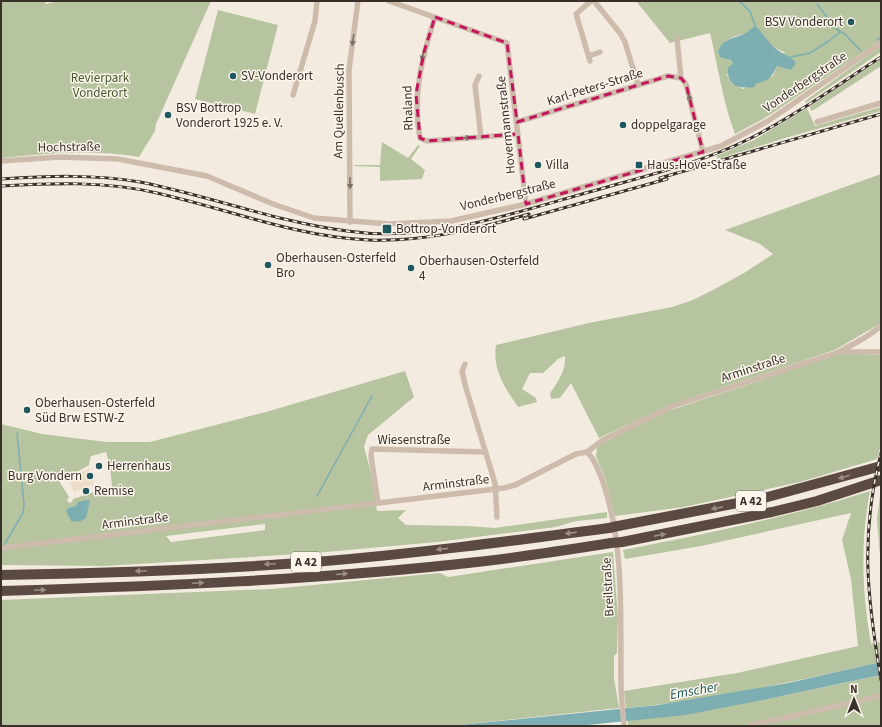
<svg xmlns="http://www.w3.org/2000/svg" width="882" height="727" font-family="'Source Sans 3',sans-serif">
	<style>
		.green { fill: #b6c49f; fill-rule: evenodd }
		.plaza { fill: #ecddc6 }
		.water { fill: #7daeb2 }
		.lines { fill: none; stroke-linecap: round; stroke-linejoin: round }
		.stream { stroke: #7daeb2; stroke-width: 1.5 }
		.street { stroke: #cdbbab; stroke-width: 5.5 }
		.highway { stroke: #5b4a41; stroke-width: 10 }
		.rail-casing { stroke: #3a302a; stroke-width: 3 }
		.rail { stroke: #fbf5ec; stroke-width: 1.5; stroke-dasharray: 4.5; stroke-linecap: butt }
		.highway-bridge { stroke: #5b4a41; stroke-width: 10 }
		.oneway { fill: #7c6f64 }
		.oneway2 { fill: #9b8e85 }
		.marked { fill: none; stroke: #c2185b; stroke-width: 3; stroke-dasharray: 8 5; stroke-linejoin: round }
		.poi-dot { fill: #1e575d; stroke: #fbf5ec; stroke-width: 1.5 }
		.labels { text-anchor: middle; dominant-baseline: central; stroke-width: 3; stroke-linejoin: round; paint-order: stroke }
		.shield { fill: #fbf5ec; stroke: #746b64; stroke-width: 1 }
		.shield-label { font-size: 12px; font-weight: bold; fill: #3a302a }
		.poi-label { font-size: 13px; fill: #3a302a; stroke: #fbf5ec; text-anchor: start }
		.park-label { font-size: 13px; fill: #47592d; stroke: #fbf5ec }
		.street-label { font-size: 13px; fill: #3a302a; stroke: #fbf5ec }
		.water-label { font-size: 14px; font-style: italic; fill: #1e575d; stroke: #fbf5ec }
	</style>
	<rect width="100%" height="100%" fill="#f4ebe0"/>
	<!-- green -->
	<path class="green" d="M1 1H44L46 4 59 1H211L156 124 155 131 139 157C94 149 46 153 1 158Z
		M636 1H881V40L765 118 735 134C723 102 718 67 710 33L670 43ZM745 34 784 52 791 70 777 66 773 76 743 89 731 83 727 75 734 65 731 60 720 56 718 53C721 42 734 35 745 34Z
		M218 10 278 25 255 114 195 99Z
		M881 46V52L806 103 805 101Z
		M881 59V66L812 111 809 107Z
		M881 107V111L785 138 718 159 716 156 754 140 807 108 815 126Z
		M382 142 408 158 418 145 420 146 411 159 425 170 422 179 380 181V167L354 166V165H380Z
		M881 174V323L835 350 675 403 599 438 571 383 560 398 551 399 550 393C558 382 566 370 565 356L558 359 543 373H530L522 389 536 398 537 402 518 407C505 388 492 369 496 345L589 323 672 307 693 300 713 290 744 273 773 254 760 244 725 230Z
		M840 354 881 355V445L877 459 800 482 684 507 615 516 606 481 596 456 597 448 601 444 665 412Z
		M405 371 414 397 368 435 364 447 370 469 377 511 406 510 398 518 406 525 467 526 495 528 607 512V518L576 521 556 527 437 542 315 553 105 566 1 565V424L42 434 106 442H150L266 412ZM106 452 110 466 112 486 73 499 72 502 69 503 67 500 69 497 59 481 60 479H65L89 465 91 456ZM265 524V530L171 542 166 536Z
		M881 488V568L877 519Z
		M870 491C860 542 862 592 871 644L881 642V662C797 681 712 700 626 708L624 691 737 673 858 646 851 579 842 540 851 513 701 546 625 559 623 550C706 534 789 517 870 491Z
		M613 552 618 618 617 653 614 656V678L619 708 450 726H1V600L271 589 440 573 448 577Z
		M881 675V726H628V720C714 712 797 693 881 675Z"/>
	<!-- plaza -->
	<path class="plaza" d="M89 468 94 485 76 491 75 494 68 479Z"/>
	<!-- water -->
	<path class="water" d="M755 26C763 32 768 43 775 48 782 54 790 55 796 63L791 70 777 66C772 77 769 81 757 83L754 87C738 89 726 86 728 67L733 64 731 60 720 57 718 52C721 40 734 38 744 34 748 32 752 28 755 26Z
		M86 500H90L86 518 79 522 71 521 66 511 68 508 76 506 78 502Z
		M881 662V675L763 700 685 715 578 726H450L658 705 788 683Z"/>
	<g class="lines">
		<!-- stream -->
		<path class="stream" d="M739 1 750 11 755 26
			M817 4 836 29 845 34 861 51
			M877 40 881 37
			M791 57 810 53 829 41 840 32
			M317 496 372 396
			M4 545 23 513 24 504 17 433"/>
		<!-- street -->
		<path class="street" d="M389 1 507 43 526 204
			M594 1 620 33 625 42 638 85
			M435 17C422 57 412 96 420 138L427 141 481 137
			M677 39 681 78 686 84 703 152
			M589 56 600 52
			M590 61 576 14 591 1
			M479 76 475 85 481 137 518 134
			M293 95 315 21 317 1
			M517 122 668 76 681 78
			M817 122 881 103
			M1 161 59 157 118 159 207 176 273 204 314 218 389 224 451 221 526 204 721 146 768 121 881 43
			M350 222 349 70 358 1
			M839 352H881
			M465 364 462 371 466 388 495 483 497 517
			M587 452C595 459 599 472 603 482 625 547 620 616 621 684 621 698 623 712 624 726
			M378 503 371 456 372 449 485 452
			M1 548 504 488 515 485 576 454 587 452 603 440 673 406 839 352 866 337 881 326
			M748 726 881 696"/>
		<!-- highway -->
		<path class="highway" d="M618 526 764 498 881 466
			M622 542 772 512 817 501 881 480
			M1 575C105 573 210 570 314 562 413 554 511 541 609 528
			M1 591C160 586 319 580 477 562 522 557 567 550 611 543"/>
		<defs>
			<path id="rail" d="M660 178 881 114
				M1 179C47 176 94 174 140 182 210 196 277 222 347 231 431 243 513 213 593 191 645 176 702 163 751 138 796 115 838 85 881 57
				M1 186C54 183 105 181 157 193 227 209 297 237 369 240 424 242 477 229 529 214
				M524 219 667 179
				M881 453C860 536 867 596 881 680"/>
		</defs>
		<!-- rail casing -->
		<use href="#rail" class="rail-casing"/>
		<!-- rail -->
		<use href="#rail" class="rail"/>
		<!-- highway-bridge -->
		<path class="highway-bridge" d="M609 528 618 526
			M611 543 622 542"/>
	</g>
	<!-- one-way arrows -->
	<defs><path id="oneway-solid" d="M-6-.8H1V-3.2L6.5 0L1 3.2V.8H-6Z"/></defs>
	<g class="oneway">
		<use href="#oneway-solid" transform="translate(353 40) rotate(98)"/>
		<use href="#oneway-solid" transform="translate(423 55) rotate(104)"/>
		<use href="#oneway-solid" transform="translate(690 100) rotate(-104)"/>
		<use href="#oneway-solid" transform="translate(465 138) rotate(-5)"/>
		<use href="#oneway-solid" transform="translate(350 183) rotate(89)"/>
	</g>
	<g class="oneway2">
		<use href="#oneway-solid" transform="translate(844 477) rotate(164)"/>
		<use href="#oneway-solid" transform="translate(717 508) rotate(169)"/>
		<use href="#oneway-solid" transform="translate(571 533) rotate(173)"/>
		<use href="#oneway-solid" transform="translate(660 535) rotate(-11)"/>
		<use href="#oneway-solid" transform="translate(442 549) rotate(174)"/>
		<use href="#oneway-solid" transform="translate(270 564) rotate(177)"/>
		<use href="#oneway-solid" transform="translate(141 571) rotate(178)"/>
		<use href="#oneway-solid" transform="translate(342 574) rotate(-5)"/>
		<use href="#oneway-solid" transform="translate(198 583) rotate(-3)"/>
		<use href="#oneway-solid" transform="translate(40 590) rotate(-2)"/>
	</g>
	<!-- marked area -->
	<path class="marked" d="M435 17 507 43 517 122 668 76 681 78 686 84 703 152 526 204 518 134 427 141 420 138 416 94 424 52Z"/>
	<!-- markers -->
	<g class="poi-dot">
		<circle cx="851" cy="22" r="4"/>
		<circle cx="233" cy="76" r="4"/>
		<circle cx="168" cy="115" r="4"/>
		<circle cx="623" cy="125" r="4"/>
		<circle cx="538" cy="165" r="4"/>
		<rect x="635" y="161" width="8" height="8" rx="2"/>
		<rect x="382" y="224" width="10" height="10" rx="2"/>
		<circle cx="268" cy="265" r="4"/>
		<circle cx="411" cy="268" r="4"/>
		<circle cx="27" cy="410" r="4"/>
		<circle cx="99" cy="466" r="4"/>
		<circle cx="90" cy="476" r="4"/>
		<circle cx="86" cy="491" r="4"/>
	</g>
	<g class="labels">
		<!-- shield labels -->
		<g class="shield">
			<rect x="736" y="491" width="30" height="20" rx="3"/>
			<rect x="291" y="552" width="30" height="20" rx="3"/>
		</g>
		<g class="shield-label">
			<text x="751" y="501">A 42</text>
			<text x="306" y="562">A 42</text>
		</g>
		<!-- poi labels -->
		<g class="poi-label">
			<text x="843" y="22" text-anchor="end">BSV Vonderort</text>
			<text x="241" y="76">SV-Vonderort</text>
			<text x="176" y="108">BSV Bottrop<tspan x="176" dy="15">Vonderort 1925 e. V.</tspan></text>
			<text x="631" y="125">doppelgarage</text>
			<text x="546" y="165">Villa</text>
			<text x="647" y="165">Haus-Hove-Straße</text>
			<text x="396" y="229">Bottrop-Vonderort</text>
			<text x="276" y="258">Oberhausen-Osterfeld<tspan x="276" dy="15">Bro</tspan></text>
			<text x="419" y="261">Oberhausen-Osterfeld<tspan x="419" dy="15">4</tspan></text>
			<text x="35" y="403">Oberhausen-Osterfeld<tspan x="35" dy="15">Süd Brw ESTW-Z</tspan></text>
			<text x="107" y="466">Herrenhaus</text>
			<text x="82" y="476" text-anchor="end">Burg Vondern</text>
			<text x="94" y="491">Remise</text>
		</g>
		<!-- park labels -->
		<g class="park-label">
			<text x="100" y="78">Revierpark<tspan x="100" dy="15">Vonderort</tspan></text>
		</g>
		<!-- street labels -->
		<g class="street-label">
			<text transform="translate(805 82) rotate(-34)">Vonderbergstraße</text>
			<text transform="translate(595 87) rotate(-17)">Karl-Peters-Straße</text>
			<text transform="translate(408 108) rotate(-92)">Rhaland</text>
			<text transform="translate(339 111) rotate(-89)">Am Quellenbusch</text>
			<text transform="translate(506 125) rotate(-96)">Hovermannstraße</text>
			<text transform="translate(69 147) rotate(-1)">Hochstraße</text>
			<text transform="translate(508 195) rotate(-14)">Vonderbergstraße</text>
			<text transform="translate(753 368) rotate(-18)">Arminstraße</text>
			<text x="414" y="440">Wiesenstraße</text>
			<text transform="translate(456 483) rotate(-7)">Arminstraße</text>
			<text transform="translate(135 521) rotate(-7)">Arminstraße</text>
			<text transform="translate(608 587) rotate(-93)">Breilstraße</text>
		</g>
		<!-- water labels -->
		<g class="water-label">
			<text transform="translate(694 691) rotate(-10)">Emscher</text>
		</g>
	</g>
	<!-- border -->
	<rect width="882" height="727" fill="none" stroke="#3a302a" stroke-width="4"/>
	<!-- north arrow -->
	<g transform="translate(854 699)" stroke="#fbf5ec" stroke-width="3" paint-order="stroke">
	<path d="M0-3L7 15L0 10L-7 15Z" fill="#3a302a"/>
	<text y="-6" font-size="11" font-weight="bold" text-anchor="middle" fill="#3a302a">N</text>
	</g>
</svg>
